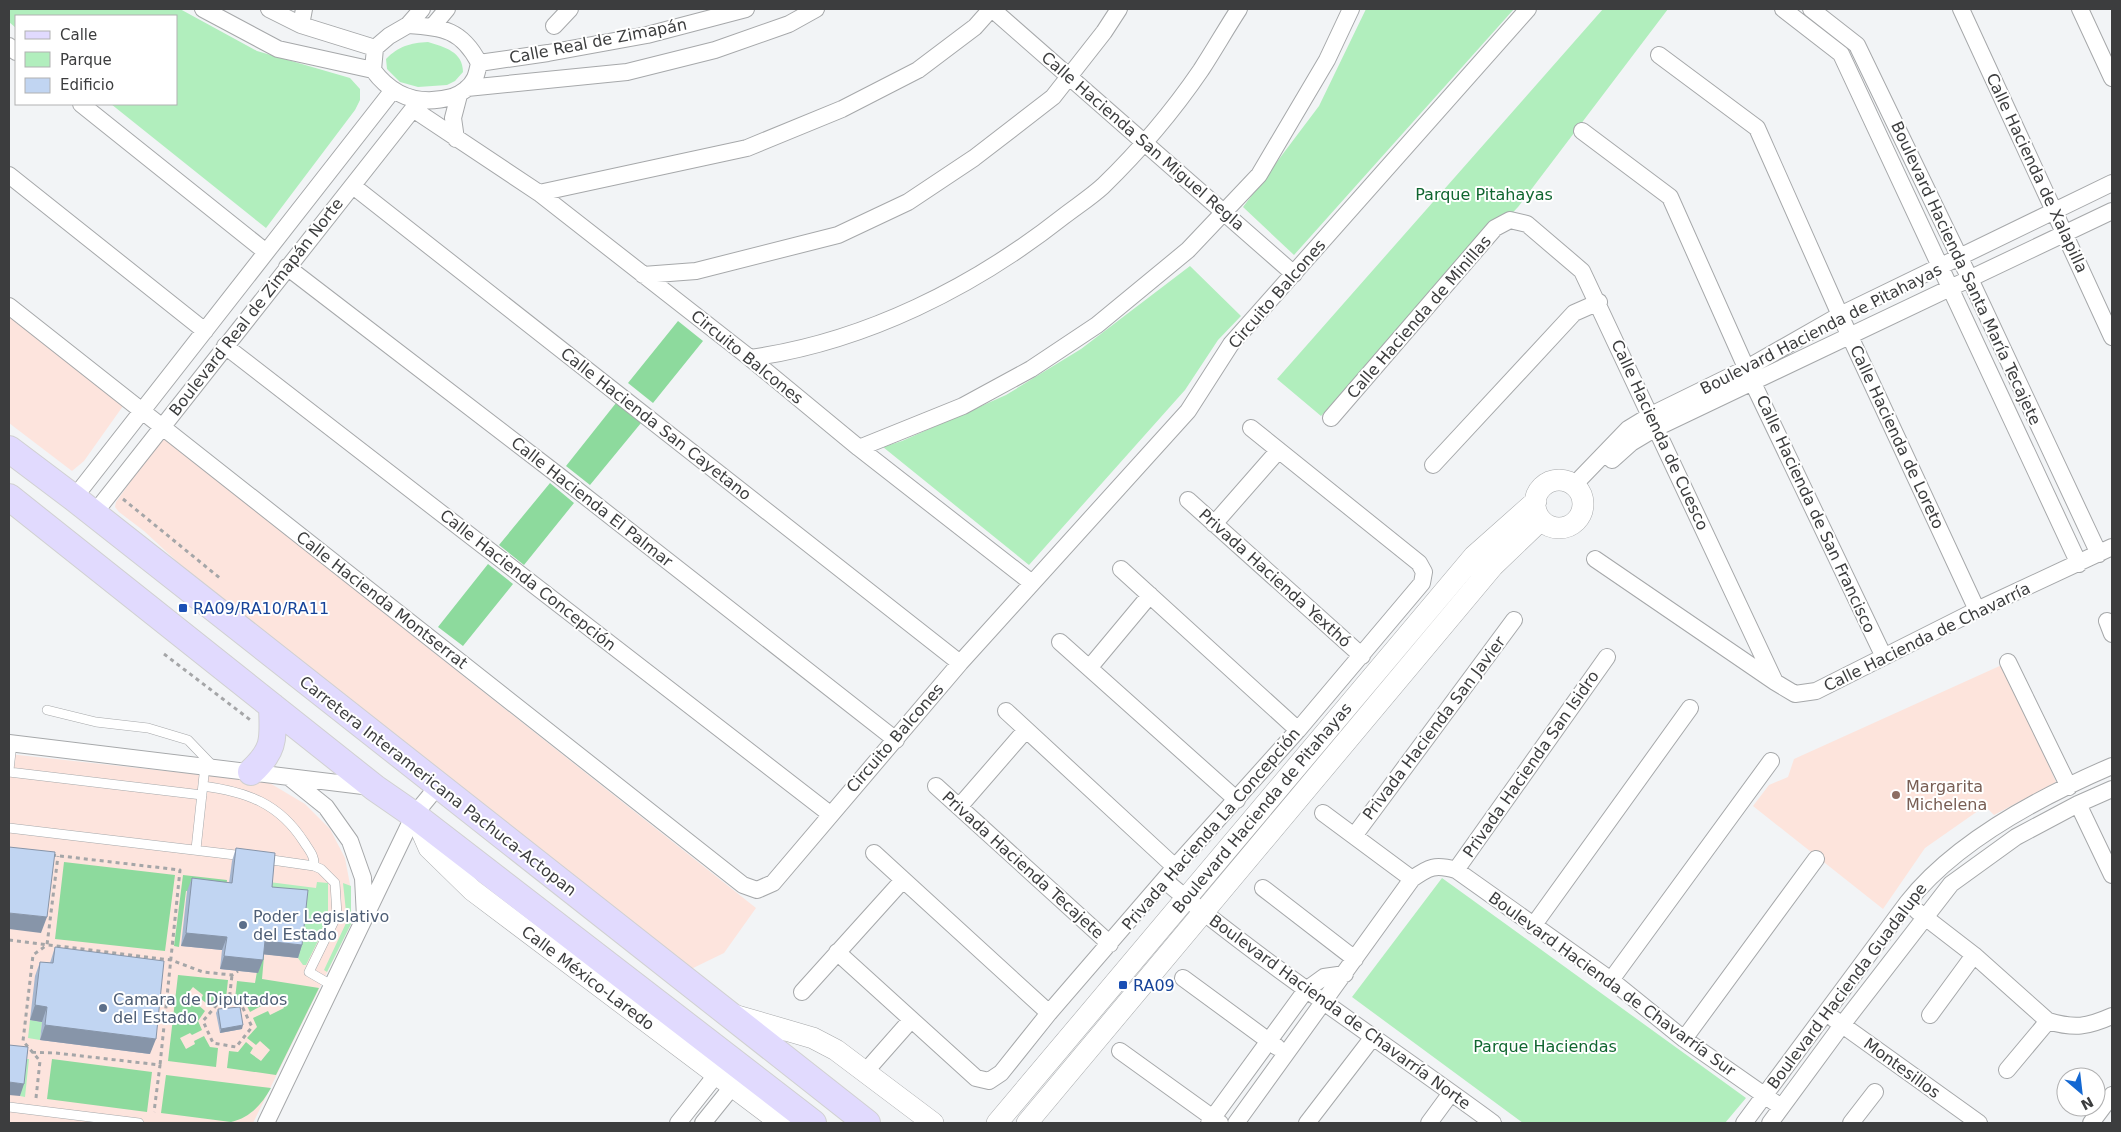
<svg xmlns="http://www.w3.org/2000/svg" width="2121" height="1132" font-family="'DejaVu Sans',sans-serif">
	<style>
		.commercial { fill: #fde4dd }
		.education { fill: #fde4dc }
		.green { fill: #b1eebd }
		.forest { fill: #8dda9d }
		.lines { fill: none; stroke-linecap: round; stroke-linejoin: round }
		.service-casing { stroke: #a6a8aa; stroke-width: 10 }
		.minor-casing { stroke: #a6a8aa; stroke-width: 18 }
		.tertiary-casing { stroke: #a6a8aa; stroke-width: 22 }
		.primary-casing { stroke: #d0d0d1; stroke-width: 28 }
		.path { stroke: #a5a6a8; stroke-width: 3; stroke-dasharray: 4 4; stroke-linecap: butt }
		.service { stroke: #fff; stroke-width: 9 }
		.minor { stroke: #fff; stroke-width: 16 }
		.tertiary { stroke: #fff; stroke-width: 21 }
		.primary { stroke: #e1dafe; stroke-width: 26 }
		.wall { fill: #a6b7d0 }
		.shaded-wall { fill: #8795a9 }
		.building { fill: #c1d5f2; stroke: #8795a9 }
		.transit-dot { fill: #1a4fb4; stroke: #fff; stroke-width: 2 }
		.education-dot { fill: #8d6e63; stroke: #fff; stroke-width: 2 }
		.service-dot { fill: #5c6f8a; stroke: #fff; stroke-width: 2 }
		.labels { text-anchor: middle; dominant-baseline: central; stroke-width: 4; stroke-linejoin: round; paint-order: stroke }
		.street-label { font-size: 16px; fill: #3c3d3e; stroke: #fff }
		.park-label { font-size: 16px; fill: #106630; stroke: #fff }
		.transit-label { font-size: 16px; fill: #164399; stroke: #fff; text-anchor: start }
		.education-label { font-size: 16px; fill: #785e54; stroke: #fff; text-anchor: start }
		.service-label { font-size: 16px; fill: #4e5e75; stroke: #fff; text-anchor: start }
	</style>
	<rect width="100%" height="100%" fill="#f2f4f6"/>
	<!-- commercial -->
	<path class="commercial" d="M9 311 123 406 84 461 72 471 9 423Z
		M162 437 756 908 724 953 689 970 208 590 144 531 119 512 115 507 116 502Z
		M9 754 268 782 305 804 330 829 345 858 351 890V924L253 1123H9Z"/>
	<!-- education -->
	<path class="education" d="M2004 664 2056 782 1994 815 1985 806 1925 848 1883 909 1753 806 1769 785 1788 777 1794 759Z"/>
	<!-- green -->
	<path class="green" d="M9 9H180L257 51 350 78 360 89V100L355 110 266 228 111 104H176V16H16V28L9 22Z
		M1366 9H1514L1294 255 1243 207 1319 106Z
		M1603 9H1668L1518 207 1321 416 1277 379Z
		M428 42C445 47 463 52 463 72L455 81 447 85 418 87 400 82 387 69 386 59C399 46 410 43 428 42Z
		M1190 266 1241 316 1218 340 1185 390 1029 565 883 447 902 441 1006 395 1081 349Z
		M1442 878 1746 1098 1725 1123H1523L1352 997Z
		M269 882 316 888 317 882 328 883V913L326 925 306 965H303L298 958 267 900Z
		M343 883 351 886V924L327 972 324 970 347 921Z
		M30 1020 42 1022 40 1040 28 1038Z
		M24 1059H29L25 1097 20 1096Z"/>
	<!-- forest -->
	<path class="forest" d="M678 321 703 341 653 403 628 383Z
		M616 403 641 423 590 485 566 466Z
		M550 483 574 503 524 565 499 545Z
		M488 564 513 584 463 646 438 627Z
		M64 862 175 875 165 951 55 939Z
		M183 875 227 880 225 894 186 891 179 947 174 946Z
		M260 954 264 956 262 979 319 988 276 1075 227 1068 229 1051 238 1052 246 1042 253 1048 250 1053 261 1061 270 1050 260 1041 256 1045 247 1038 257 1027 253 1018 268 1011 270 1015 284 1008 277 994 264 1000 265 1004 250 1012 244 1000 235 999 237 981 255 983Z
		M178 975 228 980 226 998 218 997 210 1006 201 999 203 995 193 987 184 998 195 1006 197 1004 205 1011 198 1021 202 1030 192 1035 190 1033 180 1038 186 1049 195 1044 194 1041 204 1036 210 1047 218 1048 216 1067 168 1061Z
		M52 1059 152 1072 147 1112 47 1099Z
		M166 1075 271 1088C262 1104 250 1118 231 1122L161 1113Z"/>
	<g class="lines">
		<defs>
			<path id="service" d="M47 710 96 722 148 728 188 740 213 766
				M9 770 12 743
				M9 772 202 795
				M203 786C247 792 279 803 304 842 309 850 315 856 314 866L265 859
				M9 828 244 856
				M196 849 204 775
				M314 866 321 869 335 883 337 915 309 972 333 986
				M9 1107 139 1123"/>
			<path id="minor" d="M203 9 278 49 373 70
				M269 9 301 25 375 48
				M992 9 1294 274
				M1783 9 1841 54 2079 564
				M1811 9 1857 45 1970 279 2099 554
				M1961 9 2112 337
				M2080 9 2112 78
				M301 25 304 9
				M408 25C443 27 462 30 479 63 478 68 477 73 475 78 471 87 461 94 452 97 419 106 393 97 373 70L375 48 389 36Z
				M408 25 422 9
				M554 26 570 9
				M432 27 447 9
				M9 46 16 52
				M1659 55 1757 128 1840 315 1977 610
				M479 63 548 53 647 35 746 9
				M467 88 627 72 715 50 789 24 816 9
				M81 104 266 252
				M413 109 539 193 750 358 859 448 1032 583
				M1582 131 1670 197 1752 381 1884 657
				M456 139 453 118 459 95
				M9 175 205 331
				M353 186 960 663
				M539 193 747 148 842 109 918 70 975 27 991 9
				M287 267 558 475 896 740
				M643 275 696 271 838 235 908 202 974 158 1053 97 1104 32 1119 9
				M9 306 743 885 757 890 773 883 960 663 1188 411 1231 344 1528 9
				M225 346 830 814
				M750 358C865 342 974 287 1064 216 1077 206 1091 197 1103 186 1139 151 1173 111 1201 70 1214 50 1226 29 1239 9
				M1331 418 1495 228 1510 220 1527 224 1582 271 1775 682
				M859 448 963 406 1031 369 1097 325 1188 250 1259 175 1327 60 1351 9
				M1612 460 1631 443 1656 428 2112 211
				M1433 465 1574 313 1599 302
				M1574 485 1628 429 1651 415 1747 368 1840 315 2112 183
				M74 498 393 90
				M1188 500 1362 656
				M93 515 420 100
				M1214 524 1278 451
				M1595 559 1775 682 1795 694 1816 691 1977 610 2112 547
				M1121 569 1298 730
				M2107 621 2112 634
				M1060 642 1237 800
				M2008 662 2069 787
				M1090 667 1150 595
				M1006 711 1175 867
				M9 743 371 787
				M290 778 326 807 350 841 363 878 365 917
				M936 786 1110 944
				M2078 804 2112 875
				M959 807 1025 731
				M1323 813 1412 879
				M1354 836 1514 620
				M874 853 1049 1013
				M1456 870 1607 657
				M1164 880C1269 968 1383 1042 1493 1123
				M1263 888 1355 959
				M1917 911 1974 955 2048 1021C2075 1029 2087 1027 2112 1016
				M1533 926 1690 708
				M837 952 976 1078 989 1081 1001 1073 1049 1013 1175 867 1298 730 1422 583 1424 572 1419 563 1251 428
				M1183 978 1277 1047
				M1611 980 1771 761
				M802 992 903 880
				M1930 1015 1974 955
				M1834 1019 1979 1123
				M1684 1039 1816 859
				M1120 1051 1220 1123
				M2007 1070 2048 1021
				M866 1071 911 1020
				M266 1123 414 815 438 786
				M678 1123 716 1075
				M703 1123 732 1087
				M1209 1123 1306 990 1324 977 1345 974
				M1236 1123 1412 879C1429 867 1435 864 1456 870L1611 980 1684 1039 1781 1107
				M1307 1123 1373 1037
				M1429 1123 1451 1093
				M1744 1123 1907 903C1955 842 2042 796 2112 766
				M1770 1123 1842 1025 1951 884 2016 837 2078 804 2112 789
				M1851 1123 1875 1092
				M2091 1123 2112 1095"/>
			<path id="tertiary" d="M1535 504a24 24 0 1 1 48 0a24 24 0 1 1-48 0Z
				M415 816 429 848 472 890 781 1123
				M734 1015 813 1038 836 1050 933 1123
				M997 1123 1474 556 1536 501
				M1027 1123 1493 566 1541 520"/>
			<path id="primary" d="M9 449 74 498 867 1123
				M9 497 375 788 414 815 813 1123
				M251 772C276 749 273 738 272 706"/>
		</defs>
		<!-- service casing -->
		<use href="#service" class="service-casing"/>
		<!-- minor casing -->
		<use href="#minor" class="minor-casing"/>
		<!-- tertiary casing -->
		<use href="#tertiary" class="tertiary-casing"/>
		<!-- primary casing -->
		<use href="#primary" class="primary-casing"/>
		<!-- path -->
		<path class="path" d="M123 499 221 579
			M164 654 253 722
			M52 855 180 870 160 1065
			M9 940 171 960 203 972 232 975 238 971
			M229 1002 241 1004 252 1027 236 1047 213 1043 203 1021 220 1001 229 1002 232 975
			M24 1052 56 1053 160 1065 154 1112
			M36 1098 40 1061 23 1041 33 955 47 945 58 856"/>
		<!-- service -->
		<use href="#service" class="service"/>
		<!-- minor -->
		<use href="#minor" class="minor"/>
		<!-- tertiary -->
		<use href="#tertiary" class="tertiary"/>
		<!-- primary -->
		<use href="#primary" class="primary"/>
	</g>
	<!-- wall -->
	<path class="wall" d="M236 848 272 887 302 945 298 958 263 954 258 973 220 969 222 950 181 946 187 891 192 878 229 883 232 861Z
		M55 947 150 1054 40 1040 42 1022 30 1020 35 976 40 962 50 963Z
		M218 1009 242 1029 220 1033 216 1013Z"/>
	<!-- shaded-wall -->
	<path class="shaded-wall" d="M9 913 47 917 41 933 9 929Z
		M186 933 227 937 222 950 181 946Z
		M265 941 302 945 298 958 260 954Z
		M224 956 263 960 258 973 220 969Z
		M35 1005 47 1007 42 1022 30 1020Z
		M45 1025 156 1039 150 1054 40 1040Z
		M243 1025 242 1029 220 1033 221 1029Z
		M9 1082 24 1084 20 1096 9 1095Z"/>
	<!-- building -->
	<path class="building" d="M9 847 55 852 47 917 9 913Z
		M236 848 275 853 272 887 308 890 302 945 265 941 263 960 243 958 224 956 227 937 186 933 192 878 232 883Z
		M55 947 164 961 156 1039 45 1025 47 1007 35 1005 40 962 53 963Z
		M240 1007 243 1025 221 1029 218 1009Z
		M9 1045 28 1047 24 1084 9 1082Z"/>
	<!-- markers -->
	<g class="transit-dot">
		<rect x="178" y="603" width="10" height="10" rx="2.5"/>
		<rect x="1118" y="980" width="10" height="10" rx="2.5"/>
	</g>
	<circle class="education-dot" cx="1896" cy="795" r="5"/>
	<g class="service-dot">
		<circle cx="243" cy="925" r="5"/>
		<circle cx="103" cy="1008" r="5"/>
	</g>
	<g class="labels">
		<!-- street labels -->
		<g class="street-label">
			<text transform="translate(598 41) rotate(-11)">Calle Real de Zimapán</text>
			<text transform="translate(1143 141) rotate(41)">Calle Hacienda San Miguel Regla</text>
			<text transform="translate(2037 173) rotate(65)">Calle Hacienda de Xalapilla</text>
			<text transform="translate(1966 273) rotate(65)">Boulevard Hacienda Santa María Tecajete</text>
			<text transform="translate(1277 294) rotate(-49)">Circuito Balcones</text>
			<text transform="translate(256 307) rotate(-52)">Boulevard Real de Zimapán Norte</text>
			<text transform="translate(1419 317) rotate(-49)">Calle Hacienda de Minillas</text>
			<text transform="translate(1821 329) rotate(-27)">Boulevard Hacienda de Pitahayas</text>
			<text transform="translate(747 357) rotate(39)">Circuito Balcones</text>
			<text transform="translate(656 424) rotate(38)">Calle Hacienda San Cayetano</text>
			<text transform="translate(1660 435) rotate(65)">Calle Hacienda de Cuesco</text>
			<text transform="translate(1897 437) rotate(65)">Calle Hacienda de Loreto</text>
			<text transform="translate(592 502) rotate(38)">Calle Hacienda El Palmar</text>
			<text transform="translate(1816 514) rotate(65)">Calle Hacienda de San Francisco</text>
			<text transform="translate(1275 578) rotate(42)">Privada Hacienda Yexthó</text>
			<text transform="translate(528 580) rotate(38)">Calle Hacienda Concepción</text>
			<text transform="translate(382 600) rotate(38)">Calle Hacienda Montserrat</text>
			<text transform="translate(1927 637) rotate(-26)">Calle Hacienda de Chavarría</text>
			<text transform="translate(1434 728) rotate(-53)">Privada Hacienda San Javier</text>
			<text transform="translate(895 738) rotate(-49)">Circuito Balcones</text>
			<text transform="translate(1531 764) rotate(-55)">Privada Hacienda San Isidro</text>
			<text transform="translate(438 786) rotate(38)">Carretera Interamericana Pachuca-Actopan</text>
			<text transform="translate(1262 808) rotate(-50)">Boulevard Hacienda de Pitahayas</text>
			<text transform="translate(1211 829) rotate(-49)">Privada Hacienda La Concepción</text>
			<text transform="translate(1023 865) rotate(42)">Privada Hacienda Tecajete</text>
			<text transform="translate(588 978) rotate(37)">Calle México-Laredo</text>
			<text transform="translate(1612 984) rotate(36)">Boulevard Hacienda de Chavarría Sur</text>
			<text transform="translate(1847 986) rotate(-53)">Boulevard Hacienda Guadalupe</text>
			<text transform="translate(1340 1012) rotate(36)">Boulevard Hacienda de Chavarría Norte</text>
			<text transform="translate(1902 1068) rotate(36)">Montesillos</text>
		</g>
		<!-- park labels -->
		<g class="park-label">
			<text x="1484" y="194">Parque Pitahayas</text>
			<text x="1545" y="1046">Parque Haciendas</text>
		</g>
		<!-- transit labels -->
		<g class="transit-label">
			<text x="193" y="608">RA09/RA10/RA11</text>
			<text x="1133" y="985">RA09</text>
		</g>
		<!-- education labels -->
		<g class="education-label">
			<text x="1906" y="786">Margarita<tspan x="1906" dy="18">Michelena</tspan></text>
		</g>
		<!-- service labels -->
		<g class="service-label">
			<text x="253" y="916">Poder Legislativo<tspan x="253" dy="18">del Estado</tspan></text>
			<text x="113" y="999">Camara de Diputados<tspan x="113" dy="18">del Estado</tspan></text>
		</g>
	</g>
	<!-- border -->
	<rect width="2121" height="1132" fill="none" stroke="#3c3d3e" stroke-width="20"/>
	<!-- legend -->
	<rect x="15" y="15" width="162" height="90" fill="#ffffff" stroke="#b1b1b2"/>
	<rect x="25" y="31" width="25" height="8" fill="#e1dafe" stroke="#b1b1b2"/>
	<text x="60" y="40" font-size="15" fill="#3c3d3e">Calle</text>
	<rect x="25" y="52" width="25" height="15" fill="#b1eebd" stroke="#b1b1b2"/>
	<text x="60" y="65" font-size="15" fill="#3c3d3e">Parque</text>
	<rect x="25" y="78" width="25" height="15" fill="#c1d5f2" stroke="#b1b1b2"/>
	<text x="60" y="90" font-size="15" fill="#3c3d3e">Edificio</text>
	<!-- north arrow -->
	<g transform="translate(2081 1092) rotate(152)"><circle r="24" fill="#ffffff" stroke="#b1b1b2"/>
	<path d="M0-4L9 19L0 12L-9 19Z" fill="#1468d2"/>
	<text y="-8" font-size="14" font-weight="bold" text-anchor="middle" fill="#3c3d3e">N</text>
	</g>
</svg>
